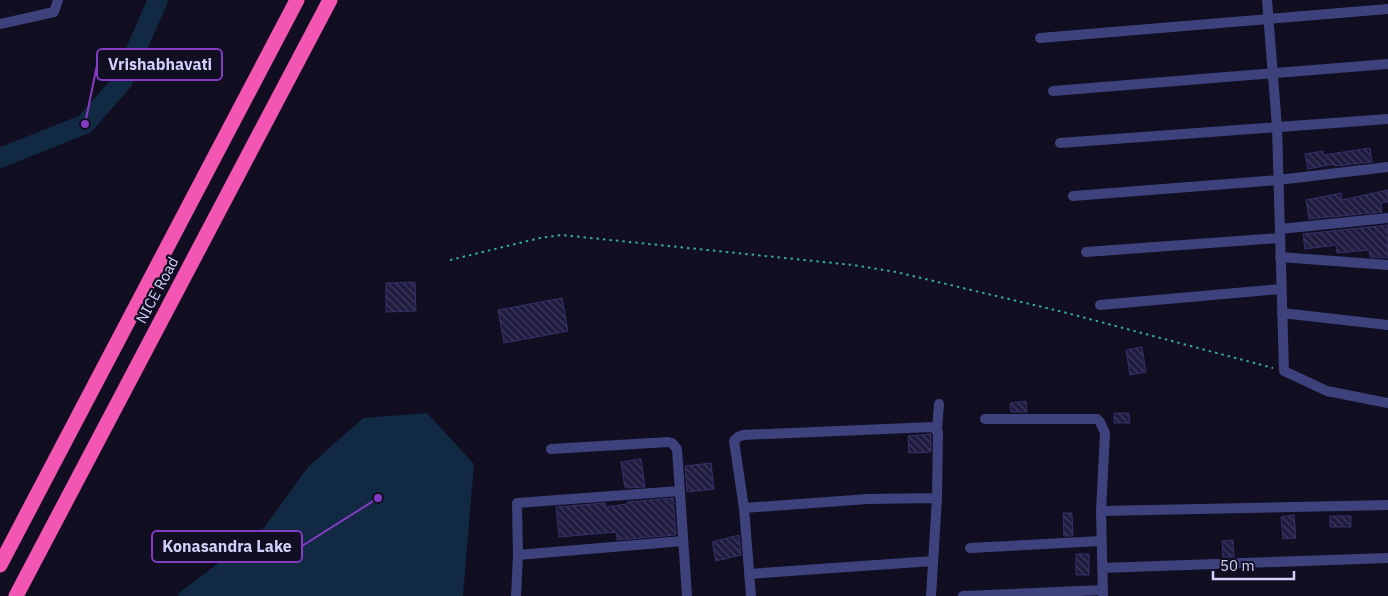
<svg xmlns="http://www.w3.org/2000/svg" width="1388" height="596" font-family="'IBM Plex Sans',sans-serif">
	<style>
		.water { fill: #112942 }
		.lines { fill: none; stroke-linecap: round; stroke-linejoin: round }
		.river { stroke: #112942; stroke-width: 20 }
		.building { fill: url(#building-back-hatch); stroke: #35306a }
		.path { stroke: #36aa96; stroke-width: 2; stroke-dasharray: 2.5 4; stroke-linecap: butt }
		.street { stroke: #3d417c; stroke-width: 10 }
		.highway { stroke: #f355b2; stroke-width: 15 }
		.labels { text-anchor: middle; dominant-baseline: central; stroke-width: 4.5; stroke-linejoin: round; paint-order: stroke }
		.street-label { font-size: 15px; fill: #d1d1fc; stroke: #100e20 }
		.leader { fill: none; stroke: #843cc5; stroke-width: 2 }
		.callout-dot { fill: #843cc5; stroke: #100e20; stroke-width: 2 }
		.callout { fill: #100e20; stroke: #843cc5; stroke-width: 2 }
		.callout-label { font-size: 16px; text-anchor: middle; font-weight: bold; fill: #d1d1fc }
	</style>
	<defs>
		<pattern id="building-back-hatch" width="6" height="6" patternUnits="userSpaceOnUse" patternTransform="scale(1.25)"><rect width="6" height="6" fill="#1f1c40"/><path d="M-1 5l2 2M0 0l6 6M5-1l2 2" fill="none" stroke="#3e3c5c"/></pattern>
	</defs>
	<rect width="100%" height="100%" fill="#100e20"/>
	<!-- water -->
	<path class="water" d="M427 413 474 464 463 596H178L179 593 263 529 308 467 363 418Z"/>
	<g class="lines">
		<!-- river -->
		<path class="river" d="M0 158 85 124 122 82 158 0"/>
	</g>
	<!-- building -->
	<path class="building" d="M1370 148 1372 162 1335 166 1334 164 1308 169 1305 154 1323 151V155Z
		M1388 190V202L1381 203 1382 212 1309 219 1306 200 1341 193 1342 200Z
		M1388 225V258L1370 257 1369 250 1337 253 1336 245 1305 249 1303 234Z
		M415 282 416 311 386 312V283Z
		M562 298 568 331 504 343 498 310Z
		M1142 347 1146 372 1130 375 1126 350Z
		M1026 401 1027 412H1011L1010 403Z
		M1114 413H1129L1130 423H1114Z
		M931 434V452L909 453 908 436Z
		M641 459 645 487 625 488 621 462Z
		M711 463 714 489 687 492 685 466Z
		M673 498 676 535 617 540 616 532 559 537 556 507 605 503 606 507 627 504V502Z
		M1063 513H1072L1073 536H1064Z
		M1294 515 1296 538 1283 539 1281 517Z
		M1330 516H1351V527H1330Z
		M739 535 741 555 716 561 712 542Z
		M1233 540 1234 557H1223L1222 541Z
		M1076 554H1089V575H1076Z"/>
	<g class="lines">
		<!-- path -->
		<path class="path" d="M450 260 540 238 562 235 853 265 896 272 1063 312 1273 368"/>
		<!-- street -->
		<path class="street" d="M1267 0 1277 127 1284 371 1327 391 1388 403
			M0 24 54 12 58 0
			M1040 38 1388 9
			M1053 91 1388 64
			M1060 143 1388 119
			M1073 196 1278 180 1388 167
			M1280 229 1388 218
			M1086 252 1280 238
			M1280 257 1388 265
			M1100 305 1281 289
			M1282 313 1388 325
			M985 419H1097L1100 422 1105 433 1101 511 1103 596
			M937 430 939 404
			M551 449 668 442 672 443 677 449 687 596
			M744 508 868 499 937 498
			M1101 511 1388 505
			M970 548 1101 541
			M518 555 683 541
			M1102 568 1388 558
			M749 574 933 561
			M516 596 518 555 517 503 679 491
			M751 596 744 508 734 441 738 437 743 435 933 427 938 432 937 498 931 596
			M963 596 1103 590"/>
		<!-- highway -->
		<path class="highway" d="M0 565 297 0
			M16 596 330 0"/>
	</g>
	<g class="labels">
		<!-- street labels -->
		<g class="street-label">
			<text transform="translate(157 290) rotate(-62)">NICE Road</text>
		</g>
	</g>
	<!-- callouts -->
	<path class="leader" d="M85 124L97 65M378 498L302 546"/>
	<g class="callout-dot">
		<circle cx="85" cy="124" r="5"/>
		<circle cx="378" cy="498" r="5"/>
	</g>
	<g class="callout">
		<rect x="97" y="49" width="125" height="31" rx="5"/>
		<rect x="152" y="531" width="150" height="31" rx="5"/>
	</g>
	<g class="callout-label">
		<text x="160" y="70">Vrishabhavati</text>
		<text x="227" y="552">Konasandra Lake</text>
	</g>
	<!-- scale -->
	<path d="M1213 571v8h81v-8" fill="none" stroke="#d1d1fc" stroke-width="2.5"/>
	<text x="1220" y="571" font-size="15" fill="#d1d1fc" stroke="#100e20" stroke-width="4" paint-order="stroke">50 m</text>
</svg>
